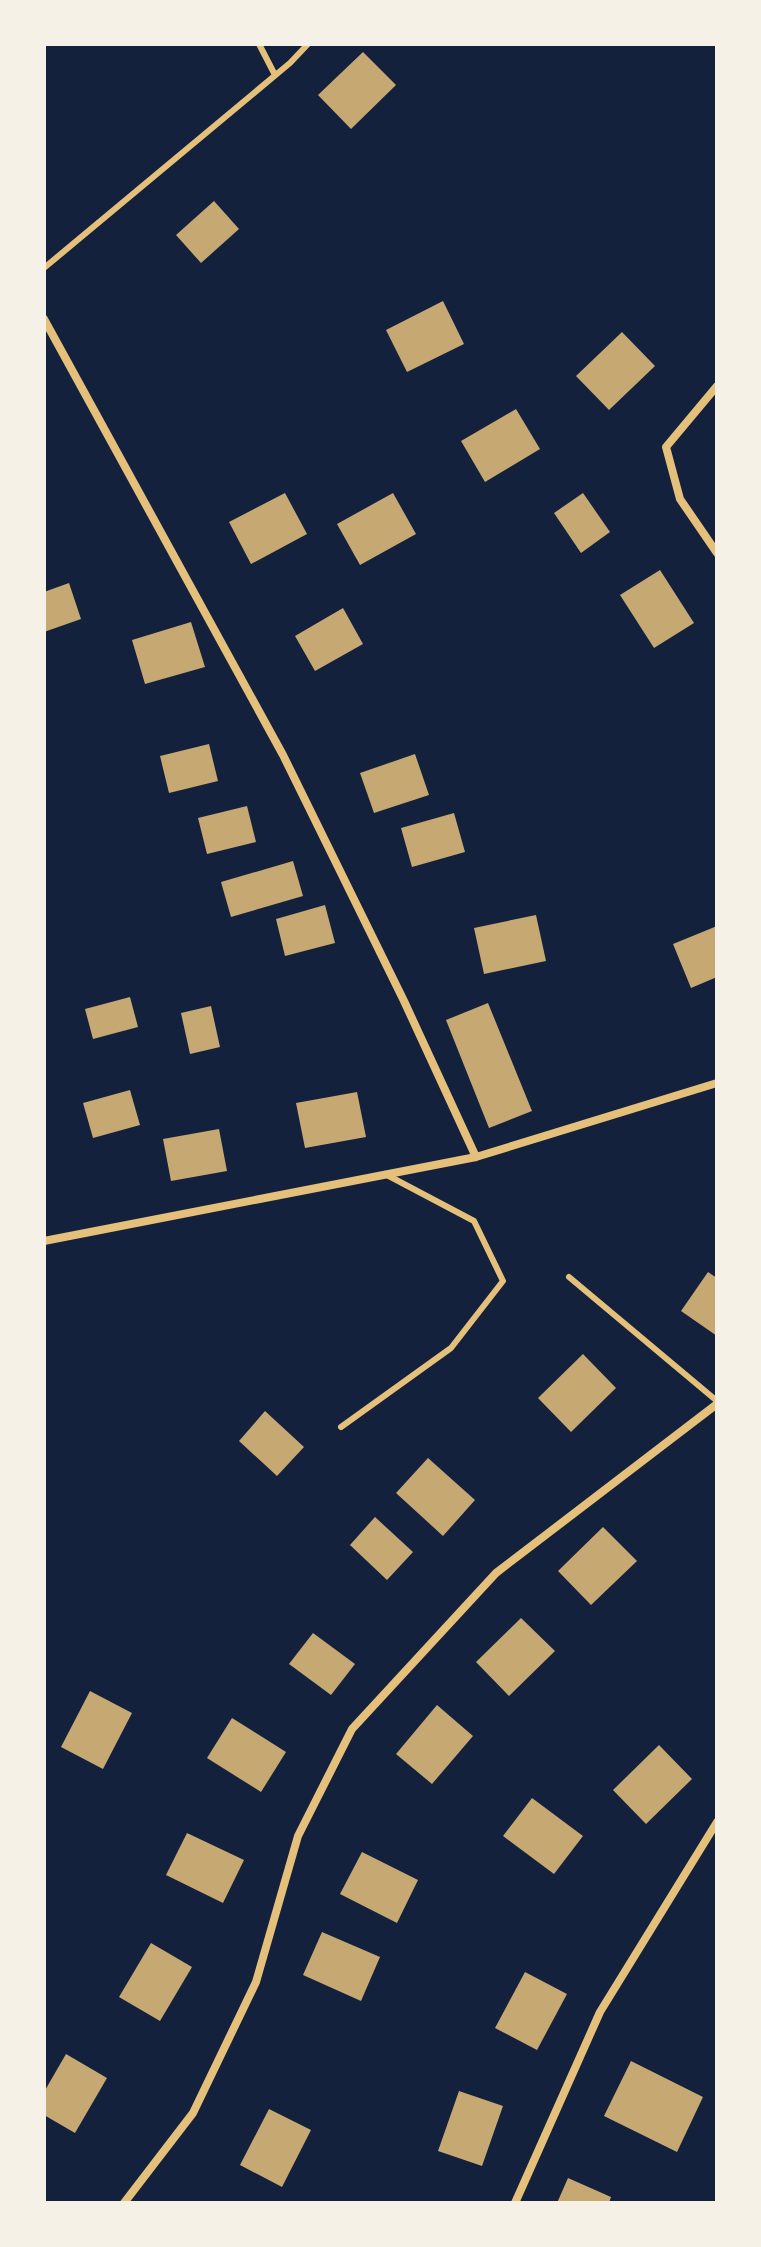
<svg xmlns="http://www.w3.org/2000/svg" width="761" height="2247" font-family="Barlow,sans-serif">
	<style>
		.building { fill: #c6a872 }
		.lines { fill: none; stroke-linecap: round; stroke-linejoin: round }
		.service { stroke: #e5c07b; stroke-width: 6 }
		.minor { stroke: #e5c07b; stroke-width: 8 }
	</style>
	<rect width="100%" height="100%" fill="#14213d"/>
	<!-- building -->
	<path class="building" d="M363 52 396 85 351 129 318 95Z
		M214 201 239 229 201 263 176 235Z
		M443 301 464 344 407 372 386 330Z
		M622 332 655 366 609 410 576 376Z
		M516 409 540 449 485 482 461 441Z
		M285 493 307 534 251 564 229 522Z
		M393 493 416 534 360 565 337 524Z
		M583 493 610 532 581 553 554 513Z
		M660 570 694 623 654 648 620 595Z
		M69 583 81 619 44 632V592Z
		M343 608 363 644 315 671 295 636Z
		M191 622 205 667 145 684 132 640Z
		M209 744 218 781 169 793 160 756Z
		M415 754 429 795 374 813 360 773Z
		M247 806 256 842 207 854 198 818Z
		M454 813 465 852 412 867 401 828Z
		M293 861 303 896 231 917 221 882Z
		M325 905 335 943 285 956 276 919Z
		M536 915 546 961 484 974 474 928Z
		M717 926V977L691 988 673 944Z
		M130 997 138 1027 93 1039 85 1009Z
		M488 1003 532 1111 489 1128 446 1020Z
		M211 1006 220 1047 190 1054 181 1013Z
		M130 1090 140 1125 93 1138 83 1103Z
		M357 1092 366 1137 305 1148 296 1103Z
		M219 1129 227 1171 171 1181 163 1139Z
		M708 1272 717 1278V1336L681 1311Z
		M583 1354 616 1388 571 1432 538 1398Z
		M265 1411 304 1447 277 1476 239 1441Z
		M428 1458 475 1500 443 1536 396 1493Z
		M375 1517 413 1552 387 1580 350 1545Z
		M603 1527 637 1561 591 1605 558 1571Z
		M521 1618 555 1651 509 1696 476 1662Z
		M313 1633 355 1664 331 1695 289 1664Z
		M90 1691 132 1713 103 1769 61 1747Z
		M437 1705 473 1736 432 1784 396 1754Z
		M232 1718 286 1752 261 1792 207 1758Z
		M659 1745 692 1779 646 1824 613 1790Z
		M532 1798 583 1836 554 1874 503 1836Z
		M187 1833 244 1860 223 1903 166 1875Z
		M362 1852 418 1880 397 1923 340 1894Z
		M322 1932 380 1957 361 2001 303 1975Z
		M151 1943 192 1967 160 2021 119 1997Z
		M525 1972 567 1994 537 2050 495 2028Z
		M66 2054 107 2078 75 2133 44 2115V2092Z
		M631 2061 703 2097 677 2152 604 2116Z
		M459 2091 503 2106 482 2166 438 2151Z
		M269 2109 311 2130 282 2187 240 2165Z
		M568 2178 611 2197 609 2203H557Z"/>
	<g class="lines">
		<!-- service -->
		<path class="service" d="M259 44 275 75
			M44 268 290 63 308 44
			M569 1277 717 1401
			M341 1427 451 1348 503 1281 474 1221 385 1174"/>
		<!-- minor -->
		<path class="minor" d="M44 319 283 755 404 1001 476 1157
			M717 386 666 447 680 499 717 553
			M44 1241 476 1157 717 1083
			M124 2203 193 2113 256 1982 298 1836 352 1729 496 1573 717 1404
			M515 2203 600 2012 717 1822"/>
	</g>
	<!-- border -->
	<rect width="761" height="2247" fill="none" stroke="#f6f1e7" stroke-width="92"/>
</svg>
